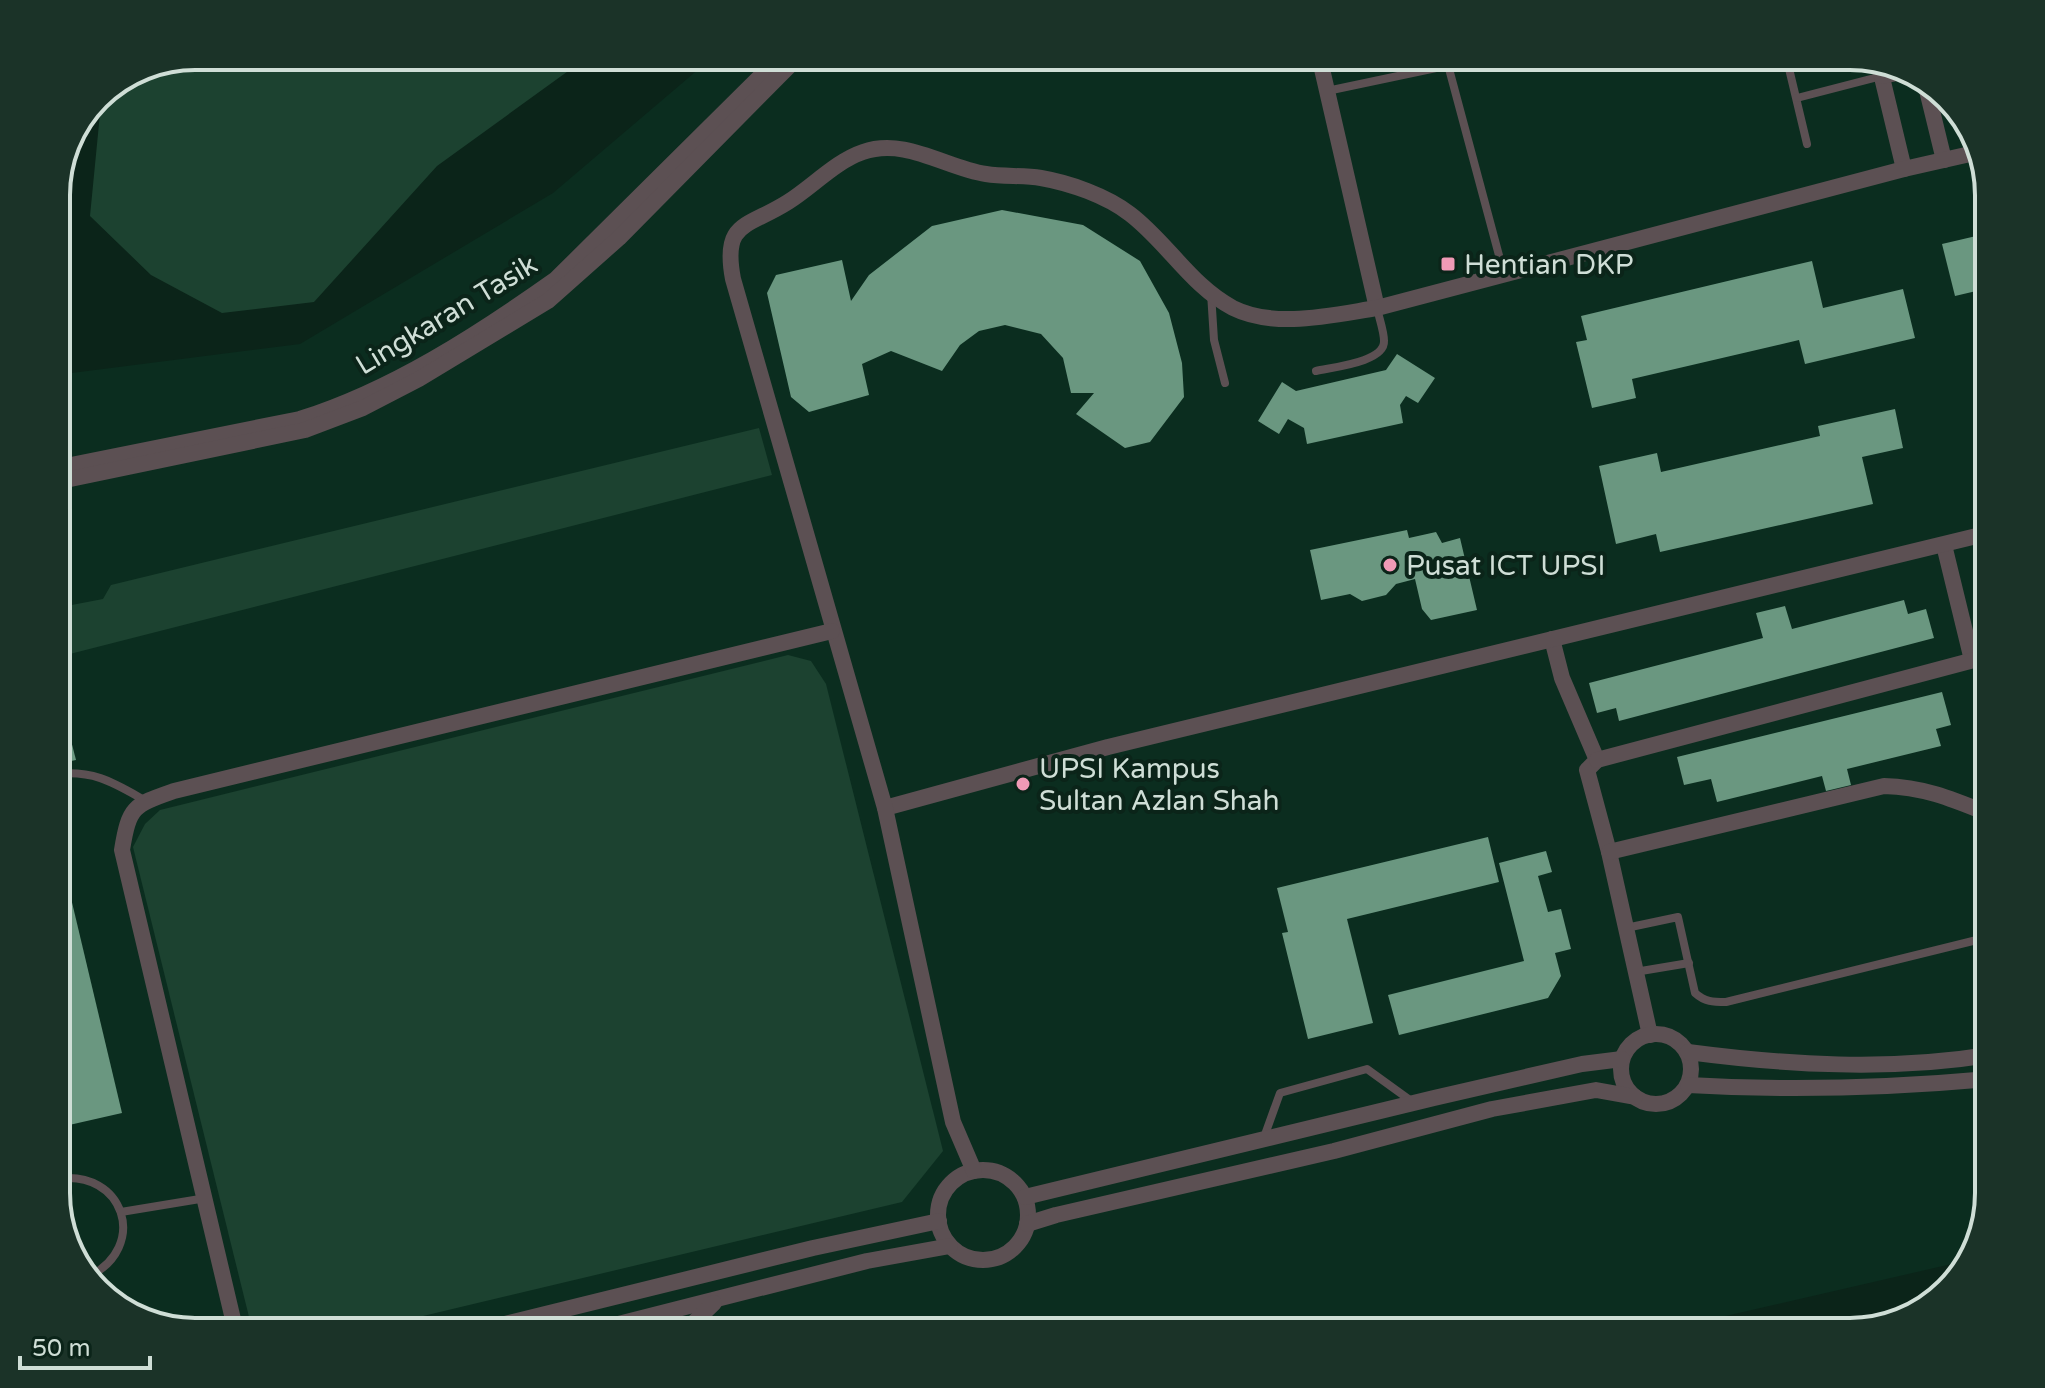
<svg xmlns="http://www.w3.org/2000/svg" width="2045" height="1388" font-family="'Varela Round',sans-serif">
	<rect width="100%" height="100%" fill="#0b2419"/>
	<polygon fill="#0b2d1f" points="714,56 1850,56 1928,80 1974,133 1989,194 1989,1194 1969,1260 1656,1332 195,1332 117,1308 74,1262 56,1202 56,375 300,344 553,193"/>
	<g fill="#1c4230">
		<polygon points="195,56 589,56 437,166 314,302 222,313 151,275 90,216 102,93 142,66"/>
		<polygon points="759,428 772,475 58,657 56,654 56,608 103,599 111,585"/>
		<polygon points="788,655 811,661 826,684 943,1151 902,1202 356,1332 274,1332 251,1325 133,847 145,824 160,810"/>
	</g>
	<g fill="#6a9780">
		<polygon points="1002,210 1083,225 1140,261 1169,313 1182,363 1184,397 1150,442 1125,448 1076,414 1094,393 1071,393 1063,358 1041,334 1005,325 979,331 960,345 942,371 891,351 862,364 869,395 809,412 791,397 767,293 776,275 842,260 851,301 869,275 932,226"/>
		<polygon points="1989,233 1989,288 1955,296 1942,244"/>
		<polygon points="1812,261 1823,308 1903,289 1915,338 1805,364 1799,340 1632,379 1636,398 1592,408 1576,342 1587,340 1581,316"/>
		<polygon points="1397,354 1435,378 1418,403 1406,396 1400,405 1403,423 1307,444 1304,428 1288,419 1279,434 1258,421 1282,382 1296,391 1386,370"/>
		<polygon points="1895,409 1903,448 1862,457 1873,504 1660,552 1656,534 1616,544 1599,466 1657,453 1661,472 1820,436 1818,426"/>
		<polygon points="1407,530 1409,538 1436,532 1442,543 1460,538 1477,610 1431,620 1422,609 1415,579 1396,584 1386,595 1362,601 1350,594 1321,600 1310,550"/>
		<polygon points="1904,600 1908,614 1926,609 1934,638 1619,721 1616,708 1597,713 1589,683 1763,638 1756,613 1785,606 1792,629"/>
		<polygon points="56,682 76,760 56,764"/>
		<polygon points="1942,692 1951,725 1936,729 1941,746 1847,769 1851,785 1826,791 1822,776 1717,802 1711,779 1684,785 1677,757"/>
		<polygon points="56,835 122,1113 56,1128"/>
		<polygon points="1488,837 1499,882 1347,919 1373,1023 1308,1039 1282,933 1288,932 1277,888"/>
		<polygon points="1546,851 1552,872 1538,876 1548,912 1561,909 1571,949 1555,953 1561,976 1548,998 1399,1035 1388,995 1524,961 1499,863"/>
	</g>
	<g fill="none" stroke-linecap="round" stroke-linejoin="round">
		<g stroke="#5c5053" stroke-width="8">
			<polyline points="1786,56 1807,144"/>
			<polyline points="1448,65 1504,274"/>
			<polyline points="1327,91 1493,56"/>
			<polyline points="1797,98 1882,76"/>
			<polyline points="1211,293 1214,340 1225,383"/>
			<path d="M1316,371C1333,367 1385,362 1384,341C1384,331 1379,318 1377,308"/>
			<path d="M56,774C95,770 114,783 146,801"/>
			<path d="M1626,928L1678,917L1695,993C1705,1002 1713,1002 1726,1002L1989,937"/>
			<polyline points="1635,972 1689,963"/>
			<polyline points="1263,1140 1280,1093 1367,1069 1414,1103"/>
			<path d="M56,1179C124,1168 150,1247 88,1277"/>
			<polyline points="121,1212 206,1198"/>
		</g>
		<g stroke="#5c5053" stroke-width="16">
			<polyline points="1319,56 1377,308"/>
			<polyline points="1879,65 1904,169"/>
			<polyline points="1882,76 1902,72"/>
			<polyline points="1924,78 1944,160"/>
			<path d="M56,468L300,419C392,390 477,335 556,279L781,56"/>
			<polyline points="56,482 305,430 363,408 419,379 548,301 619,238 799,56"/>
			<polyline points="1944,545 1972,660"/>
			<polyline points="1552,639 1562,678 1597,760 1587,770 1609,852 1650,1035"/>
			<polyline points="1597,760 1989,656"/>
			<polyline points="885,808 1108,747 1989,533"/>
			<path d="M1609,852L1884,786C1924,787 1952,799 1989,814"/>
			<circle cx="1656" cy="1069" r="35"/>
			<path d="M1688,1052C1787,1065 1890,1071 1989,1055"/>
			<path d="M1688,1085C1788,1091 1889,1088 1989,1079"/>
			<circle cx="983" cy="1215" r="45"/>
			<path d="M974,1171L953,1122L885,808L733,279C722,221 747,228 788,202C812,187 836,161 863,152C905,137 946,168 986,174C1004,177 1023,175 1041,178C1070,183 1107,196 1130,214C1167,242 1191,286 1233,308C1275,329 1332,315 1377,308L1904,169L1979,152"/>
			<polyline points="1025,1197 1434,1098 1582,1064 1622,1059"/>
			<polyline points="1027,1224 1056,1215 1334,1151 1492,1109 1596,1090 1635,1097"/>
			<path d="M236,1332L122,850C129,806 134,805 174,791L832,631"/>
			<polyline points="473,1332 813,1248 939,1221"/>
			<polyline points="587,1332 867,1261 950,1246"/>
			<polyline points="684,1332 714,1303"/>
		</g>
	</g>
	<g fill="#f09ab6" stroke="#0b2419" stroke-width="3">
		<rect x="1440" y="256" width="16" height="16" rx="4"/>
		<circle cx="1390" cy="565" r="8"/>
		<circle cx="1023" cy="784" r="8"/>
	</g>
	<g text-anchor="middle" stroke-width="8" stroke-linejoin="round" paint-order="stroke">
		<g font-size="28" fill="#cfded6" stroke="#0b2419" text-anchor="start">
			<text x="1464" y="274">Hentian DKP</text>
			<text x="1406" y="575">Pusat ICT UPSI</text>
			<text x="1039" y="778">UPSI Kampus<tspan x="1039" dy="32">Sultan Azlan Shah</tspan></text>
		</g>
		<g font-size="28" fill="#cfded6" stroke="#0b2419">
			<text transform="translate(446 314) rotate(-31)" y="10">Lingkaran Tasik</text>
		</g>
	</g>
	<path d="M0 0H2045V1388H0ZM195 70H1850A125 125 0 0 1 1975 195V1193A125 125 0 0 1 1850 1318H195A125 125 0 0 1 70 1193V195A125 125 0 0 1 195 70Z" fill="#1b3328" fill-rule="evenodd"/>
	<path fill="none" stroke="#cfded6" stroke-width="4" d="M195 70H1850A125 125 0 0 1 1975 195V1193A125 125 0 0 1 1850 1318H195A125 125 0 0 1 70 1193V195A125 125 0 0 1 195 70Z"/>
	<path d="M20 1356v12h130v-12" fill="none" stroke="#cfded6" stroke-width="4"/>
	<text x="32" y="1356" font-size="24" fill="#cfded6" stroke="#0b2419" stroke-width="6" paint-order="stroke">50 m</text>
</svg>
